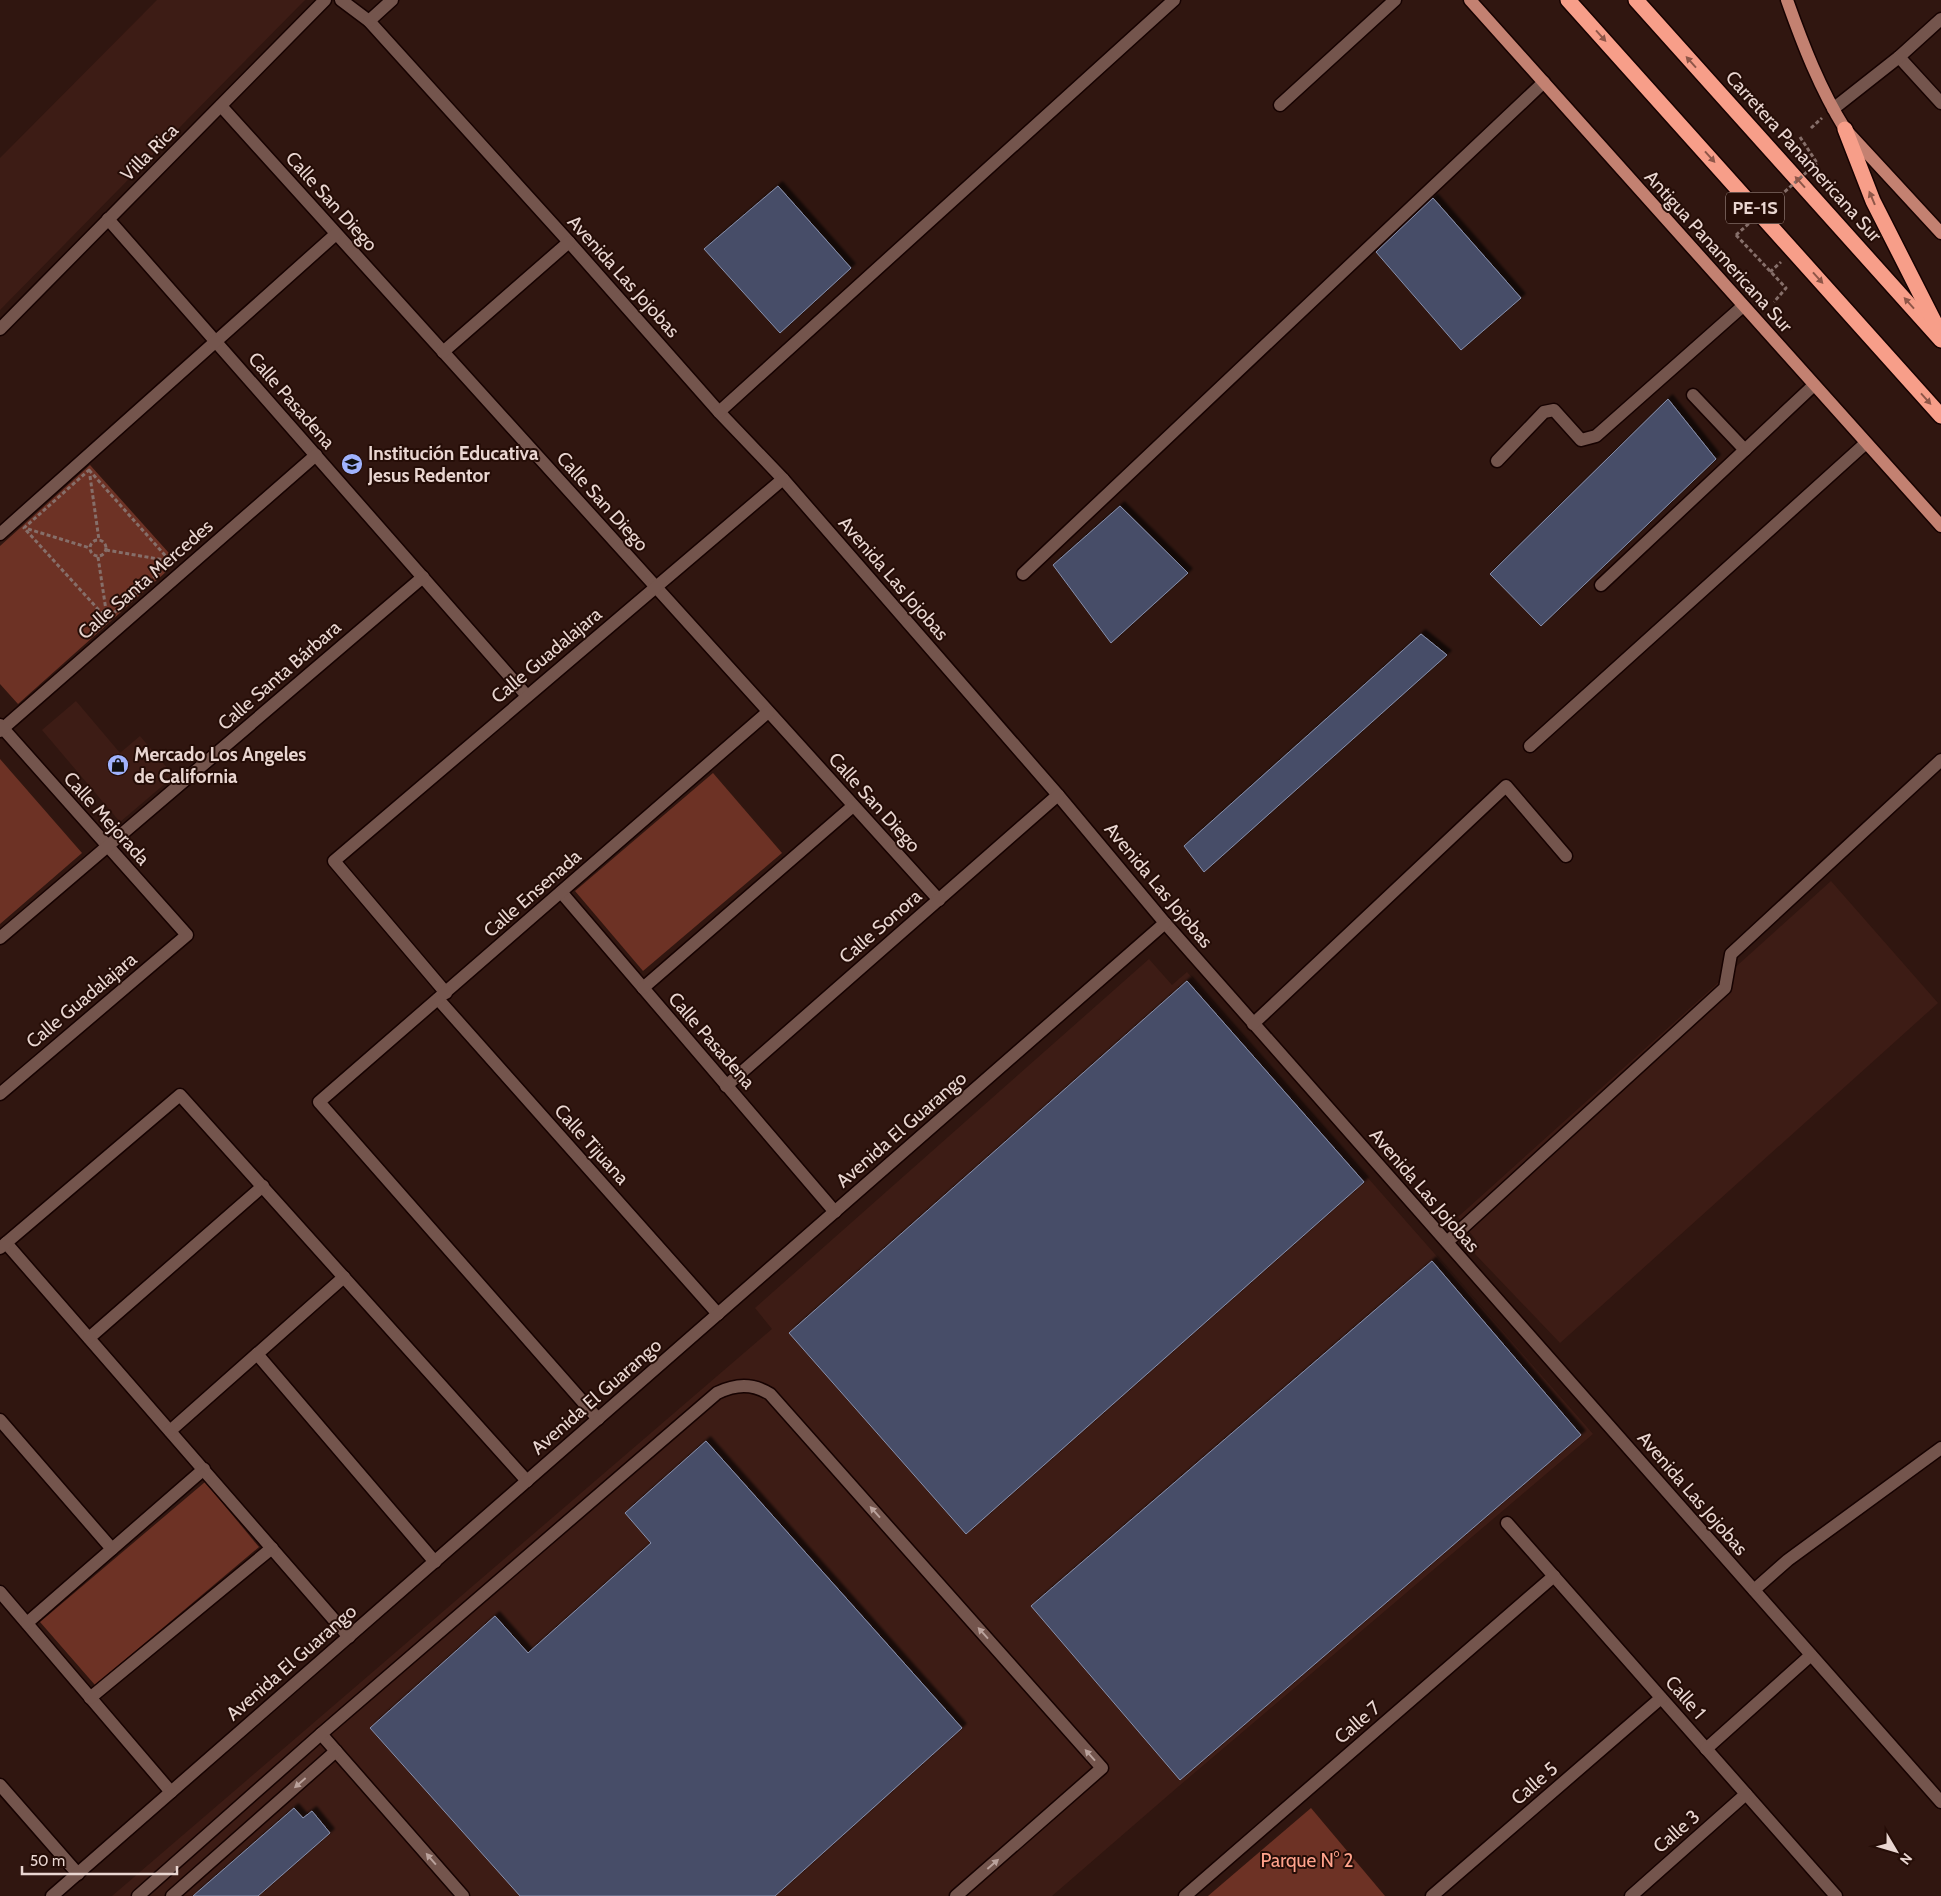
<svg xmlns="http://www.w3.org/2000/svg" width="1941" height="1896" font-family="Cabin,sans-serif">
	<defs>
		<filter id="shadow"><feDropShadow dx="4.5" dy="-4.5" stdDeviation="1" flood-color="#0009"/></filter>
	</defs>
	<rect width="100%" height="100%" fill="#301610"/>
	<g fill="#3d1c15">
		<polygon points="157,0 305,0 0,310 0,158"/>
		<polygon points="76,701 120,753 140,736 174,776 120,822 42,730"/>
		<polygon points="1831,881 1938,1003 1560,1343 1475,1254 1476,1240 1458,1217"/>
		<polygon points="1149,959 1172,985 1187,972 1593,1434 1179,1786 1052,1896 112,1896 772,1329 755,1308"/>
	</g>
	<g fill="#6d3225">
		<polygon points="90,465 177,562 18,704 0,684 0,546"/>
		<polygon points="0,759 82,853 0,924"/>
		<polygon points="713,773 782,853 643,971 575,891"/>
		<polygon points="205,1482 259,1547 95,1685 40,1622"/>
		<polygon points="1311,1808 1385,1896 1208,1896"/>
	</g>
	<g fill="#464d67" stroke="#8890ad" filter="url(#shadow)">
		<polygon points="778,186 851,268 780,333 704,249"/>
		<polygon points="1433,198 1521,298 1461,350 1376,252"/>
		<polygon points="1668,399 1716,459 1541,626 1490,574"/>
		<polygon points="1120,506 1188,573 1111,643 1053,565"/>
		<polygon points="1421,634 1447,655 1204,872 1184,846"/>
		<polygon points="1187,981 1364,1182 966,1534 789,1333"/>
		<polygon points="1432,1261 1581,1435 1180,1780 1031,1606"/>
		<polygon points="706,1441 962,1728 775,1896 520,1896 370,1728 495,1616 528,1653 651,1543 625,1513"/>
		<polygon points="294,1808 303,1818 312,1811 330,1833 258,1896 193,1896"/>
	</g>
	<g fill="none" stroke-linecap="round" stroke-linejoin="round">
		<g stroke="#160201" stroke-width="15">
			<g id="minor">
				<polyline points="341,0 369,21 569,242 719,412 783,479 1058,795 1165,923 1941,1802"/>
				<polyline points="369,21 392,0"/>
				<polyline points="1899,57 1941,103"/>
				<polyline points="1280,105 1395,0"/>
				<polyline points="221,106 939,900"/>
				<polyline points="1833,109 1899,57 1941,19"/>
				<polyline points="108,219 527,696"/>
				<polyline points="0,329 325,0"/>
				<polyline points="443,352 569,242"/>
				<polyline points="1693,395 1745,450"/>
				<polyline points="719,412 1174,0"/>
				<polyline points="1497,461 1544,412 1554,410 1581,440 1596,436 1743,306"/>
				<polyline points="0,534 336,234"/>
				<polyline points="1023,574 1544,82"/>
				<polyline points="1601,585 1814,385"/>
				<polyline points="0,725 187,935 0,1094"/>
				<polyline points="0,731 316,455"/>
				<polyline points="1530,746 1866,443"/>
				<polyline points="561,892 835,1212"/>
				<polyline points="0,938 423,577"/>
				<polyline points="643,988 853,806"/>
				<polyline points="446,993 334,861 783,479"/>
				<polyline points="438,999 718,1314"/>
				<polyline points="1253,1024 1506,786 1566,856"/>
				<polyline points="726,1086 1058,795"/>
				<polyline points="1447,1242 1725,988 1731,954 1941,760"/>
				<polyline points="6,1243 349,1637"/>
				<polyline points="0,1248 180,1095 527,1481"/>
				<polyline points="89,1338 263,1186"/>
				<polyline points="257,1354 435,1562"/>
				<polyline points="598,1419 319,1102 768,712"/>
				<polyline points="0,1420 112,1549"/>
				<polyline points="170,1431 344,1277"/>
				<polyline points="1507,1523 1836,1896"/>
				<polyline points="1754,1590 1788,1560 1941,1448"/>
				<polyline points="0,1592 171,1792"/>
				<polyline points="27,1623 204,1469"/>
				<polyline points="90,1698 272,1548"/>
				<polyline points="321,1734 463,1896"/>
				<polyline points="1706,1749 1811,1655"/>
				<polyline points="0,1785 78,1874"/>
				<polyline points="52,1896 1165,923"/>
				<path d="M138,1896L321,1734L717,1393C736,1384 752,1383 770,1394L1102,1768L956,1896"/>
				<polyline points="172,1896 336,1751"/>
				<polyline points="1185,1896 1554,1576"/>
				<polyline points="1432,1896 1661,1698"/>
				<polyline points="1631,1896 1746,1794"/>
			</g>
		</g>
		<g stroke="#160201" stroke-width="15">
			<g id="major">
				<polyline points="1470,0 1941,526"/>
				<path d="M1787,0C1803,45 1820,89 1845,129L1941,233"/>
			</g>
		</g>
		<g stroke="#160201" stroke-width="18">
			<g id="highway">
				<polyline points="1568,0 1941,416"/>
				<polyline points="1636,0 1941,340"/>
				<polyline points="1845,129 1873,201 1937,327"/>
			</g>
		</g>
		<g stroke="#866f6a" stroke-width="3" stroke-dasharray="4 2.5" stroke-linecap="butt">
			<polyline points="1811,128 1822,118"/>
			<polyline points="1800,137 1817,163"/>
			<polyline points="1736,235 1786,288 1774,302"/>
			<polyline points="1770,272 1781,262"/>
			<polygon points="89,470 171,562 107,619 24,528"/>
			<polyline points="90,476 99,540"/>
			<polyline points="28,529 90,548"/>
			<circle cx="98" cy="548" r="8"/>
			<polyline points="106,550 170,561"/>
			<polyline points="98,557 107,617"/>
		</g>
		<use href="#minor" stroke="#74554d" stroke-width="12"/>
		<use href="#major" stroke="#c38171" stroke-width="12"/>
		<use href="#highway" stroke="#f79e89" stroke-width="15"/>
		<polyline stroke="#866f6a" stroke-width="3" stroke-dasharray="4 2.5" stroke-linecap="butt" points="1736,235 1817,163"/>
	</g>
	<defs><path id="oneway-solid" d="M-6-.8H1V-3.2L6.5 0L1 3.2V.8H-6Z" transform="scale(1.25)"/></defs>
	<g fill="#8e5648">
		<use href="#oneway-solid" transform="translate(1601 36) rotate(48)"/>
		<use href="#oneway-solid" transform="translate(1691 62) rotate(-132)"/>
		<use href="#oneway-solid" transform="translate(1710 157) rotate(48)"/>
		<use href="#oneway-solid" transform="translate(1800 182) rotate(-132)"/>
		<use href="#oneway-solid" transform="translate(1872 198) rotate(-113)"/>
		<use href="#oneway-solid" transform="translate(1818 278) rotate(48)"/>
		<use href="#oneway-solid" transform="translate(1909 303) rotate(-132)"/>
		<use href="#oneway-solid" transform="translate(1926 399) rotate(48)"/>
	</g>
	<g fill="#baa29c">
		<use href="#oneway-solid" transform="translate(875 1512) rotate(-132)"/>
		<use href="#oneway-solid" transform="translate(983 1633) rotate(-132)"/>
		<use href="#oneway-solid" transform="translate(1090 1755) rotate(-132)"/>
		<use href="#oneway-solid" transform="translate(300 1783) rotate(139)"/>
		<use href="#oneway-solid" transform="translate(431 1859) rotate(-131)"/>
		<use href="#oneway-solid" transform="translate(993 1864) rotate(-41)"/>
	</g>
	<defs>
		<g id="school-disc" transform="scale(1.125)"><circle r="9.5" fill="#a0b3fd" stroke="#250d07"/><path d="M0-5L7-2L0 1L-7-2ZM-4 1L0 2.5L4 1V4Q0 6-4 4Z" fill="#111"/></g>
		<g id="shop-disc" transform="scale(1.125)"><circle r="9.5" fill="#a0b3fd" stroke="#250d07"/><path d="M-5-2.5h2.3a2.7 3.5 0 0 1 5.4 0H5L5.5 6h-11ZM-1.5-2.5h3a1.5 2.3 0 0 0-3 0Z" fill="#111"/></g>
	</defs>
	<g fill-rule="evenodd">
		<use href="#school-disc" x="352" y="464"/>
		<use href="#shop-disc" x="118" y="765"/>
	</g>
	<g text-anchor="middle" stroke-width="4" stroke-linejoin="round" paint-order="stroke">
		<rect fill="#250d07" stroke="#ae9a94" stroke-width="1" x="1726" y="192.5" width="58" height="31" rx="4"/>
		<g font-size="18" font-weight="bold" fill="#e9d6d1">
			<text x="1755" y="214">PE-1S</text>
		</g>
		<g font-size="19" fill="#e9d6d1" stroke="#250d07">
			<text transform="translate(149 152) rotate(-45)" y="7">Villa Rica</text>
			<text transform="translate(1804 156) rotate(48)" y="7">Carretera Panamericana Sur</text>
			<text transform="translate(332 201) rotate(48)" y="7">Calle San Diego</text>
			<text transform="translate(1719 251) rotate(48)" y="7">Antigua Panamericana Sur</text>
			<text transform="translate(624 276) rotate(48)" y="7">Avenida Las Jojobas</text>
			<text transform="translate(292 400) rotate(49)" y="7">Calle Pasadena</text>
			<text transform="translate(603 501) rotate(48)" y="7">Calle San Diego</text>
			<text transform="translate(894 578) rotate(49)" y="7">Avenida Las Jojobas</text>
			<text transform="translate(145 579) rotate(-41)" y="7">Calle Santa Mercedes</text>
			<text transform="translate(546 655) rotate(-40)" y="7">Calle Guadalajara</text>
			<text transform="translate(279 675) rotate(-41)" y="7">Calle Santa Bárbara</text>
			<text transform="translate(875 802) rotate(48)" y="7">Calle San Diego</text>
			<text transform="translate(107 818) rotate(48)" y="7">Calle Mejorada</text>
			<text transform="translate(1159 885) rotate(50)" y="7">Avenida Las Jojobas</text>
			<text transform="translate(532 893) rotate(-41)" y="7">Calle Ensenada</text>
			<text transform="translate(880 926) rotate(-41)" y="7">Calle Sonora</text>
			<text transform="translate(81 1000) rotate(-40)" y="7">Calle Guadalajara</text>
			<text transform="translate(712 1040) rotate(49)" y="7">Calle Pasadena</text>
			<text transform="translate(901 1129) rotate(-41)" y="7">Avenida El Guarango</text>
			<text transform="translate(592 1144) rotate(48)" y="7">Calle Tijuana</text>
			<text transform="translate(1425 1190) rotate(49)" y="7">Avenida Las Jojobas</text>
			<text transform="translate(596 1396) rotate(-41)" y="7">Avenida El Guarango</text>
			<text transform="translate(1693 1493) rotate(49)" y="7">Avenida Las Jojobas</text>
			<text transform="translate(291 1662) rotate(-41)" y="7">Avenida El Guarango</text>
			<text transform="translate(1686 1697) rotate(49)" y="7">Calle 1</text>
			<text transform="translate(1357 1722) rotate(-41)" y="7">Calle 7</text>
			<text transform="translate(1534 1783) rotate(-41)" y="7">Calle 5</text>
			<text transform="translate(1676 1831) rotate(-41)" y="7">Calle 3</text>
		</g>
		<g font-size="19" font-weight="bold" fill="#e9d6d1" stroke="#250d07" text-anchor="start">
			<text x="368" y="460">Institución Educativa<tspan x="368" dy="22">Jesus Redentor</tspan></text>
			<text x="134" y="761">Mercado Los Angeles<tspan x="134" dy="22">de California</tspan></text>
		</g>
		<g font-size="19" fill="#ffa38c" stroke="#250d07">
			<text x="1307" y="1867">Parque N° 2</text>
		</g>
	</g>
	<g transform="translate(1896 1851) rotate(128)" stroke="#250d07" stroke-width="4" paint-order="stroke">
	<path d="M0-4L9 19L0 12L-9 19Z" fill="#e9d6d1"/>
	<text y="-8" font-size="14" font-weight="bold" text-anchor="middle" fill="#e9d6d1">N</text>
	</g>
	<path d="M22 1866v8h155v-8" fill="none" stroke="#e9d6d1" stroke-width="2.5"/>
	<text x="30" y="1866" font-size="15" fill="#e9d6d1" stroke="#250d07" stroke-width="4" paint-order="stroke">50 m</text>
</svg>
